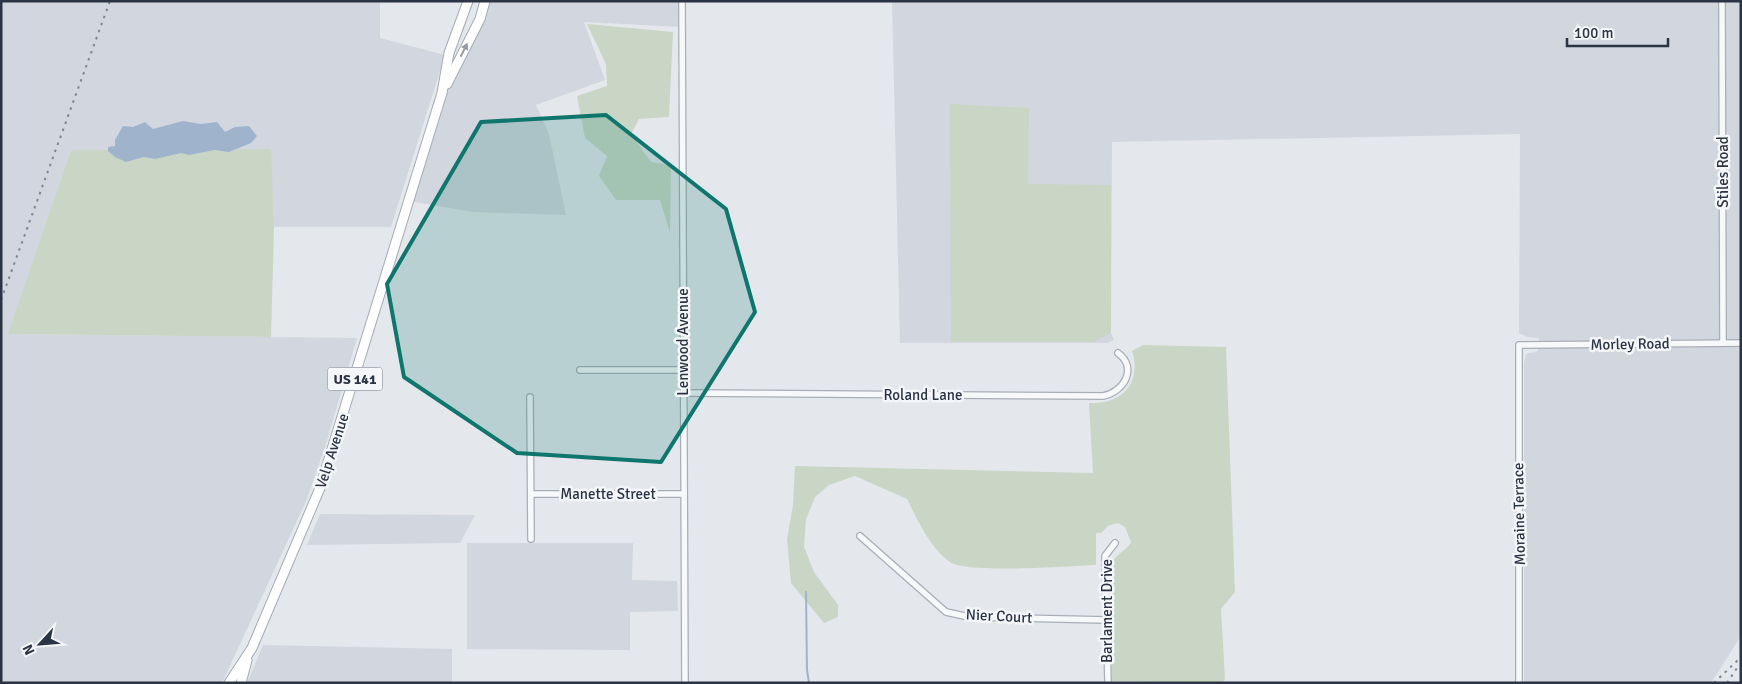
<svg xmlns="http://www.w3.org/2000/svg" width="1742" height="684" font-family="Signika,sans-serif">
	<rect width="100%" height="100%" fill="#e4e7ec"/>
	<g fill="#d2d6de">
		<polygon points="1,1 380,1 380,38 445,55 391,227 274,227 270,149 71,150 9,334 357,338 326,444 307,499 222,683 1,683"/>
		<polygon points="485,1 682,1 682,27 584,22 605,80 536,105 549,134 566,215 472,212 409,201 442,93"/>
		<polygon points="892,1 1741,1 1741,636 1711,683 1524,683 1524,364 1526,354 1538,351 1539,338 1528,337 1519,333 1520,134 1112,142 1111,333 1114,340 1107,343 900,343"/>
		<polygon points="320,514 475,515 460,543 307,545"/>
		<polygon points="467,543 633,543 632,580 677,581 678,611 630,612 630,650 467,649"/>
		<polygon points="263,645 452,649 452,683 247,683"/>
	</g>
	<g fill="#c9d6c5">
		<polygon points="587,24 673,32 669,117 639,119 631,134 651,162 671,165 670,233 660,200 616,200 599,176 607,156 585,138 577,96 607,86 606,64"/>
		<polygon points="950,104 1029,108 1028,184 1111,185 1111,333 1093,342 951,342"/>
		<polygon points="271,149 274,227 271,337 8,334 71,150"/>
		<path d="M1143,345L1226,347L1235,592L1221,609L1225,679L1222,683L1112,681L1111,566C1114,554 1126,552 1131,542L1125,527L1118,523L1108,526L1101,533H1096V565C1068,566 969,574 950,562C930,548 917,519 907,499L855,476L829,485L815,497L806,519L804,547L814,572L838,605V617L824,623L791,583L787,539L793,505L795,466L1093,473L1089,403C1122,405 1142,383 1132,351Z"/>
	</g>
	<polygon fill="#9fb4cc" points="183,121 201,124 217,122 225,132 235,127 249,126 257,136 251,143 229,152 215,150 189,155 181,153 155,159 144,157 126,162 115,157 108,151 108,147 115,146 115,140 123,126 133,127 145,122 153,129"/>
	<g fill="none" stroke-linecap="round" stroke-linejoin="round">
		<polyline stroke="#9fb4cc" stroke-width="2" points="806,592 807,670 809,683"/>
		<g stroke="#a9aeb7" stroke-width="8">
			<g id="minor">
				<polyline points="682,1 685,683"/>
				<polyline points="1722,1 1723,343"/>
				<polyline points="580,370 684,370"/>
				<path d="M684,393L1103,396C1124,392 1138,368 1118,353"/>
				<polyline points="530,397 531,539"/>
				<polyline points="532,494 684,494"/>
				<polyline points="860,536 946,612 969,617 1107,620"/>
				<polyline points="1108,683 1105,556 1115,543"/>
				<polyline points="1519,683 1519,345 1741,343"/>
			</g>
		</g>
		<g stroke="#a3abb8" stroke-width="11">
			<g id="primary">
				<polyline points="447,84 480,19 485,1"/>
				<polyline points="229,683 252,648 320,488 442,93 449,53 468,1"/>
				<polyline points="241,683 247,660"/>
			</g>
		</g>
		<use href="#minor" stroke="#f7f8fa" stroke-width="5.5"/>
		<use href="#primary" stroke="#fff" stroke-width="9"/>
		<g stroke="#7d8696" stroke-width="2" stroke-dasharray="2.5 5" stroke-linecap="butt">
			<polyline points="1,300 110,1"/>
			<polyline points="1714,683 1741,657"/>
			<polyline points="1727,683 1737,668"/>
		</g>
	</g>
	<defs><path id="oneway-solid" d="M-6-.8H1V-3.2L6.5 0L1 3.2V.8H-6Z" transform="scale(1.25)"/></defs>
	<use fill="#959aa2" href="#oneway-solid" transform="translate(464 50) rotate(-63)"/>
	<path fill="#0f766e" fill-opacity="0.2" stroke="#0f766e" stroke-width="4" stroke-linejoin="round" d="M606,115L726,209L755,312L661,462L517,453L404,377L387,284L481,122Z"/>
	<g text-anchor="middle" stroke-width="5" stroke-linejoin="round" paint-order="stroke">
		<rect fill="#f4f6f9" stroke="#676e7b" stroke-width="1" x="327.5" y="367.5" width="55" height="23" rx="4"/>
		<g font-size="14" font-weight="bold" fill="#2b3445">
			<text x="355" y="384">US 141</text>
		</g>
		<g font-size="15" fill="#2b3445" stroke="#f4f6f9">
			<text transform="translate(1723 172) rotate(-90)" y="5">Stiles Road</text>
			<text transform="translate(683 342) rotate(-90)" y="5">Lenwood Avenue</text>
			<text transform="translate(1630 344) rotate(-1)" y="5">Morley Road</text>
			<text x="923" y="400">Roland Lane</text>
			<text transform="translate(332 451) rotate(-72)" y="5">Velp Avenue</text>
			<text x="608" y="499">Manette Street</text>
			<text transform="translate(1519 514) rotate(-91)" y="5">Moraine Terrace</text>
			<text transform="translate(1107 611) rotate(-90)" y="5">Barlament Drive</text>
			<text transform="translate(999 616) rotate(3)" y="5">Nier Court</text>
		</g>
	</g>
	<rect width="1742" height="684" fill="none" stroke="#2b3445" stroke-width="5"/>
	<g transform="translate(40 644) rotate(244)" stroke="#f4f6f9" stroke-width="4" paint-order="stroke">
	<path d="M0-4L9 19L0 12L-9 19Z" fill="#2b3445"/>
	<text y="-8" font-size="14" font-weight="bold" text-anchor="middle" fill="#2b3445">N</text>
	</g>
	<path d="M1567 38v8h101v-8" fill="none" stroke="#2b3445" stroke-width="2.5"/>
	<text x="1574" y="38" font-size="15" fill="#2b3445" stroke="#f4f6f9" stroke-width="4" paint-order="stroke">100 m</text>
</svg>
